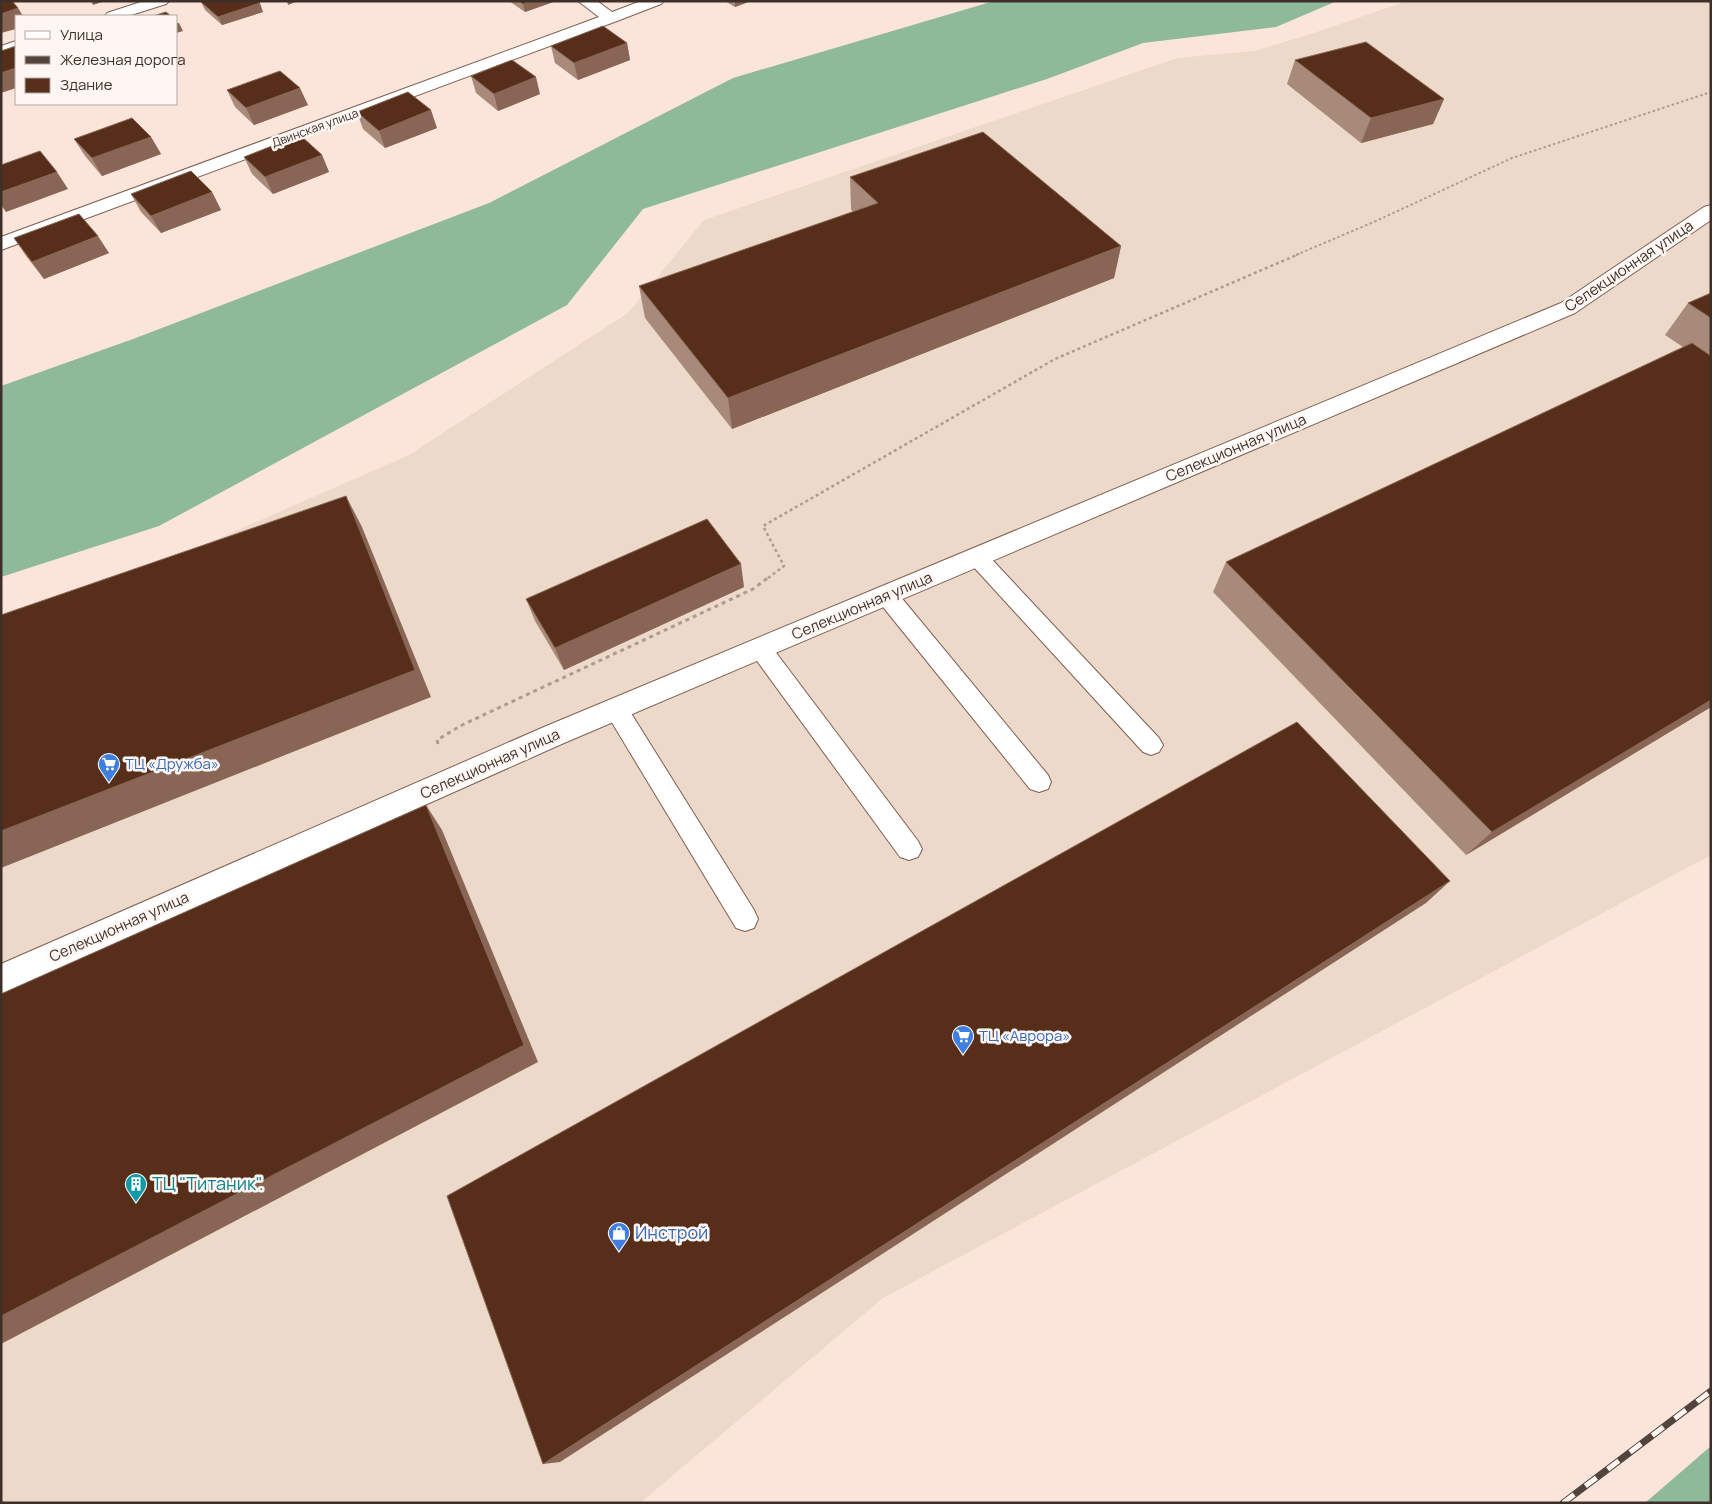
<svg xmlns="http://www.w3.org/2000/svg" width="1712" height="1504" font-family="Manrope,sans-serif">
	<rect width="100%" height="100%" fill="#fbe5db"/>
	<polygon fill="#ecd9ca" points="1407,1 1711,1 1711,855 883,1298 640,1503 1,1503 1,624 83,598 409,455 628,313 704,220 1177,58 1254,51 1311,34"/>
	<g fill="#8eba9a">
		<polygon points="994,1 1337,1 1276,27 1143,43 1047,79 643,209 567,305 159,526 1,577 1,386 133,339 489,203 733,78"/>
		<polygon points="1711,1446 1711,1503 1645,1503"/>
	</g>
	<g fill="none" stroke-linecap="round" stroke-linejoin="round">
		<g stroke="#7e5f50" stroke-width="2">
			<g id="lane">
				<polygon points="977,549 984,551 1159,738 1163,745 1159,752 1151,755 1143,752 970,563 966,557 970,551"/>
				<polygon points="887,588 895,590 1048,775 1051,782 1048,789 1039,792 1030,789 879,602 876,596 879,590"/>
				<polygon points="760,639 768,642 918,841 922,849 918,857 909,860 900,857 752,654 749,648 752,642"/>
				<polygon points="616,699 624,702 754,910 758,919 754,928 745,931 736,928 608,716 604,709 608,702"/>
			</g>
		</g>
		<g stroke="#7e5f50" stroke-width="2">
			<g id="street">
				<polygon points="144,1 169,1 166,4 128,16 105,16 107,13"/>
				<polygon points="578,1 597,1 612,12 641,1 664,1 661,4 617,21 1,250 1,237 599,17"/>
				<polygon points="16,41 16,51 1,56 1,46"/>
				<polygon points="1711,205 1711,220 1575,313 564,743 1,994 1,964 544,727 1561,303 1704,207"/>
			</g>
		</g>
		<polyline stroke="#ad9b92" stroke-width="2" stroke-dasharray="2.5 2.5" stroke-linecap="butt" points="1296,255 1376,221 1512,158 1711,92"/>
		<polyline stroke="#ad9b92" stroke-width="2.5" stroke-dasharray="3 3" stroke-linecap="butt" points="768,578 784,566 763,526 1055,359 1299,254"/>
		<polyline stroke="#ad9b92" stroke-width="3" stroke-dasharray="4 4" stroke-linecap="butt" points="438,744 437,740 462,725 753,589 769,577"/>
		<use href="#lane" fill="#fff" fill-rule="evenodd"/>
		<use href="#street" fill="#fff" fill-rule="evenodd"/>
		<g stroke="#52433c" stroke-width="7">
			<polyline id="rail" points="1563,1503 1711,1391"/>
		</g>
		<use href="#rail" stroke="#fdf6f2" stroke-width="5" stroke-dasharray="14" stroke-linecap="butt"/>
	</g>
	<g fill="#a88a7a">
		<polygon points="509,1 556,1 525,12"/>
		<polygon points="725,1 751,1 735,7"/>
		<polygon points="201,2 263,12 222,25 205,10"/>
		<polygon points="627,43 630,60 578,80 555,63 551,46"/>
		<polygon points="1295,60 1444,99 1433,124 1361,143 1287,84"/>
		<polygon points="471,76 540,94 498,111 476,93"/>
		<polygon points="227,90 308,105 254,125 235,107"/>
		<polygon points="357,112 437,128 385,148 363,129"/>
		<polygon points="151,137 161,154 102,176 85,156 74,139"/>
		<polygon points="322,155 329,172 273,194 252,174 244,157"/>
		<polygon points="850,177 1121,246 1114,278 732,429 645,318 639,286 853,212 851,209"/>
		<polygon points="212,192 221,210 161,233 141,212 131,194"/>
		<polygon points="14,238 109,253 44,279 26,256"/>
		<polygon points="1711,293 1711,707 1466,855 1213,592 1226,562 1683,347 1665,335 1688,303"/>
		<polygon points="744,587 564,670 535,621 526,599"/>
	</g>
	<g fill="#886554">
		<polygon points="91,1 105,1 93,5"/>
		<polygon points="287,1 298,1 288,5"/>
		<polygon points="530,1 556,1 525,12 523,4"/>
		<polygon points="735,1 751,1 735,7"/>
		<polygon points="260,3 263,12 222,25 218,17"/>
		<polygon points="18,8 23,16 16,16 16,29 1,33 1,14"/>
		<polygon points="176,23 179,23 183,31 176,33"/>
		<polygon points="627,43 630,60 578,80 574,63"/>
		<polygon points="16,68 16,88 1,93 1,73"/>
		<polygon points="536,77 540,94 498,111 494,94"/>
		<polygon points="300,88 308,105 254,125 246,108"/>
		<polygon points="1444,99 1433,124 1361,143 1371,118"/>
		<polygon points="431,110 437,128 385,148 379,131"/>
		<polygon points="151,137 161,154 102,176 92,158"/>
		<polygon points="322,155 329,172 273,194 265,177"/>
		<polygon points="57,172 68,189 6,212 1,205 1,192"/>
		<polygon points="212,192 221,210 161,233 151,216"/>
		<polygon points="98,236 109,253 44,279 32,262"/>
		<polygon points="1121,246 1114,278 732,429 728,398"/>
		<polygon points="346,496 362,527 431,697 1,868 1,831"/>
		<polygon points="741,564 744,587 564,670 555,648"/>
		<polygon points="1711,700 1711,707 1466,855 1492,832"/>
		<polygon points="426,805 442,830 538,1062 1,1344 1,1316"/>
		<polygon points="1450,881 1426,903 560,1462 543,1464"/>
	</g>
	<g fill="#562e1a" stroke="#886554">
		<polygon points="1,1 12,1 18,8 1,14"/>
		<polygon points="203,1 257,1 260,3 218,17 201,2"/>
		<polygon points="519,1 530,1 523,4"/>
		<polygon points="166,12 171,16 153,16"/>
		<polygon points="603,26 627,43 574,63 551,46"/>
		<polygon points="1366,42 1444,99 1371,118 1295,60"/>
		<polygon points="16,46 16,68 1,73 1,51"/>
		<polygon points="512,60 536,77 494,94 471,76"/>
		<polygon points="280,71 300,88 246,108 227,90"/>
		<polygon points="408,92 431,110 379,131 357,112"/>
		<polygon points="132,118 151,137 92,158 74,139"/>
		<polygon points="983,132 1121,246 728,398 639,286 878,203 850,177"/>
		<polygon points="300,135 322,155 265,177 244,157"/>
		<polygon points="40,151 57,172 1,192 1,165"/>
		<polygon points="191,171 212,192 151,216 131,194"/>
		<polygon points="79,214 98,236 32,262 14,238"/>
		<polygon points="1711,293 1711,318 1688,303"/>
		<polygon points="1692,343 1711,356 1711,700 1492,832 1226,562"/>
		<polygon points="346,496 415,670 1,831 1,615"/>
		<polygon points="707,519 741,564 555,648 526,599"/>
		<polygon points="1297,722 1450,881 543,1464 447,1196"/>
		<polygon points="426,805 524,1045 1,1316 1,994"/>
	</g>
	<defs>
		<g id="supermarket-pin" transform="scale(1.125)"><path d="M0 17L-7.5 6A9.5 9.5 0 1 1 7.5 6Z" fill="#3f7fe0" stroke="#fdf6f2"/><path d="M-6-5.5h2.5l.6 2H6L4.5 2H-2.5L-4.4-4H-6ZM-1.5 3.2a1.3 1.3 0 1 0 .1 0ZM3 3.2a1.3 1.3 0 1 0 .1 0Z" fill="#fff"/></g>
		<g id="building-pin" transform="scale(1.125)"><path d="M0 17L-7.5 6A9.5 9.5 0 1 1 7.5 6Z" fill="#0f9aa8" stroke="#fdf6f2"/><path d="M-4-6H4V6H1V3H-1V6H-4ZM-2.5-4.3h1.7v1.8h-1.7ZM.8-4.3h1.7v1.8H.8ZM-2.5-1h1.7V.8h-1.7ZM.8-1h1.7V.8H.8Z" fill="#fff"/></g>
		<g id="shop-pin" transform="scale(1.125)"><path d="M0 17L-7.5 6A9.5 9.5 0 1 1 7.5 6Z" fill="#3f7fe0" stroke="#fdf6f2"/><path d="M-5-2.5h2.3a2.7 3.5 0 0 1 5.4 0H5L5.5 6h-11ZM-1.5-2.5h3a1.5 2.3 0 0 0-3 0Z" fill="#fff"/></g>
	</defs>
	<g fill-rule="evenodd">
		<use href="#supermarket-pin" x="109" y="764"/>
		<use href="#supermarket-pin" x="963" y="1036"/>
		<use href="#building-pin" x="136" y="1184"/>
		<use href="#shop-pin" x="619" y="1233"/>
	</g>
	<g text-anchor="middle" stroke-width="5" stroke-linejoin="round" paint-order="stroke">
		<g font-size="12" fill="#3e3029" stroke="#fdf6f2">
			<text transform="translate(315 128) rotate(-20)" y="4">Двинская улица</text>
		</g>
		<g font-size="15" fill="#3e3029" stroke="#fdf6f2">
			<text transform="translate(1629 266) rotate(-34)" y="5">Селекционная улица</text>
			<text transform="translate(1236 448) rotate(-23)" y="5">Селекционная улица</text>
			<text transform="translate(862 606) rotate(-23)" y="5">Селекционная улица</text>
			<text transform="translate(490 764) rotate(-24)" y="5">Селекционная улица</text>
			<text transform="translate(119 927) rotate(-24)" y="5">Селекционная улица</text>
		</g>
		<g font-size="15" fill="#366cbe" stroke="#fdf6f2" text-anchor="start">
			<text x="125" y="769">ТЦ «Дружба»</text>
			<text x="979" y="1041">ТЦ «Аврора»</text>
		</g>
		<g font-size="18" fill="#0d838f" stroke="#fdf6f2" text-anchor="start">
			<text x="152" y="1190">ТЦ "Титаник".</text>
		</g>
		<g font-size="18" fill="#366cbe" stroke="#fdf6f2" text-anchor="start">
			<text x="635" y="1239">Инстрой</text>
		</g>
	</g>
	<rect width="1712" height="1504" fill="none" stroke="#3e3029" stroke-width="5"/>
	<rect x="15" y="15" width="162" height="90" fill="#fdf6f2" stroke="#b1a7a2"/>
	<rect x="25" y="31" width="25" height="8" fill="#ffffff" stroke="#b1a7a2"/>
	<text x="60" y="40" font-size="15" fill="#3e3029">Улица</text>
	<rect x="25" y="56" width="25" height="8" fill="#52433c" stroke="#b1a7a2"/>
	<text x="60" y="65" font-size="15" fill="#3e3029">Железная дорога</text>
	<rect x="25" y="78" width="25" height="15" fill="#562e1a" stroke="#b1a7a2"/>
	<text x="60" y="90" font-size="15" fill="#3e3029">Здание</text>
</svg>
